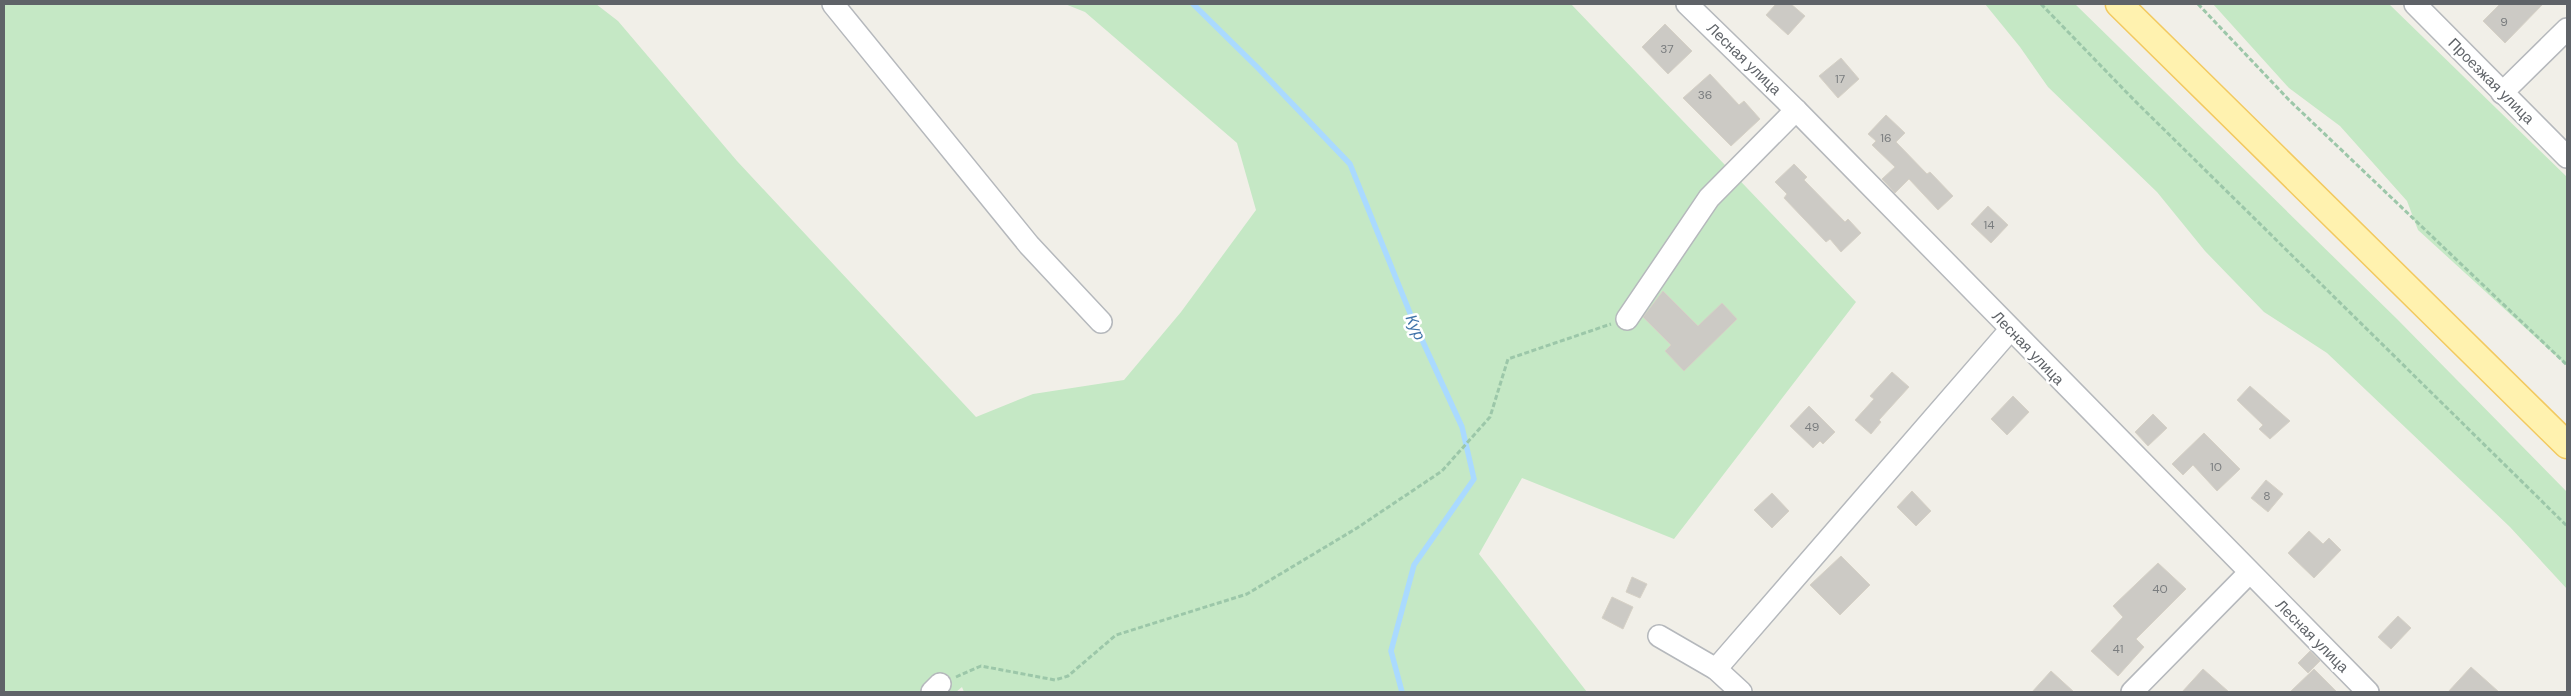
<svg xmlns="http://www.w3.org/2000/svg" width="2571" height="696" font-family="'DM Sans',sans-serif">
	<rect width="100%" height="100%" fill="#f1efe8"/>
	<g fill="#c5e8c5">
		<polygon points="4,4 596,4 618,21 737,161 976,417 1033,394 1124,380 1181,312 1256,210 1237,143 1085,12 1065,4 1571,4 1856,302 1674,539 1522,478 1479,554 1587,692 964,692 962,687 956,692 4,692"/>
		<polygon points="1985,4 2075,4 2397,319 2567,492 2567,589 2510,527 2327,353 2264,312 2205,251 2157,192 2048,87 2020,47"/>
		<polygon points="2213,4 2389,4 2567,177 2567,366 2418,230 2407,201 2340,126 2289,88"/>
	</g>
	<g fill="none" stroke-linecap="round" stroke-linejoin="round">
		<polyline stroke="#aadaff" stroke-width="5.5" points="1193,4 1258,68 1350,164 1412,318 1462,427 1474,479 1414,565 1391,651 1402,692"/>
	</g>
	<g fill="#cccac5" stroke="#d6d1c6">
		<polygon points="1776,4 1791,4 1805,16 1788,35 1766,15"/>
		<polygon points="2500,4 2543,4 2505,43 2483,21"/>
		<polygon points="1665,24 1692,51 1668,74 1642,47"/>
		<polygon points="1841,58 1859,79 1838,98 1819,76"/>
		<polygon points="1710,74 1739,105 1744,101 1760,119 1731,146 1683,98"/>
		<polygon points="1886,115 1905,133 1896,142 1927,174 1930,172 1953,196 1938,210 1909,179 1895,193 1882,179 1895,167 1872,145 1876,141 1868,134"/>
		<polygon points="1794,164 1807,177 1804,180 1845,222 1848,219 1861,233 1841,252 1830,239 1826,242 1784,198 1787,194 1775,182"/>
		<polygon points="1988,206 2008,225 1991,243 1971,224"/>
		<polygon points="1663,291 1698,326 1722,303 1737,319 1684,371 1665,351 1671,345 1643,317"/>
		<polygon points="1892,372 1909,387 1879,420 1881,422 1871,434 1855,420 1874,399 1870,396"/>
		<polygon points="2250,386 2290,421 2270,439 2259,429 2263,425 2237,400"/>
		<polygon points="2013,396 2029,412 2007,435 1991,419"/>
		<polygon points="1809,406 1835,432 1823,444 1820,441 1813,448 1790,426"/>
		<polygon points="2153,414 2167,428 2148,446 2135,432"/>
		<polygon points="2204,433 2240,469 2217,491 2193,465 2183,475 2172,464"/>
		<polygon points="2266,480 2283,494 2268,512 2251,498"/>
		<polygon points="1912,491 1931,511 1916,526 1897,507"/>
		<polygon points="1772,493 1789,511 1772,528 1754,510"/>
		<polygon points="2309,531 2323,544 2329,538 2341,550 2314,578 2288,553"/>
		<polygon points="1841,556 1870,585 1840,615 1810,585"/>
		<polygon points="2158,563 2186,589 2136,639 2144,647 2118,676 2091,651 2123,617 2113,606"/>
		<polygon points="1632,577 1647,584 1640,598 1626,592"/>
		<polygon points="1612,597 1633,607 1623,629 1602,618"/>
		<polygon points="2398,616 2411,628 2391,649 2378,637"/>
		<polygon points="2310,651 2320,661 2308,673 2298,663"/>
		<polygon points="2471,667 2499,692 2448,692"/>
		<polygon points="2203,669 2229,692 2182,692"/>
		<polygon points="2314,669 2337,692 2290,692"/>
		<polygon points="2051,671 2074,692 2032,692"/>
	</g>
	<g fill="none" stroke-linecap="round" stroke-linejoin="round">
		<g stroke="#b5b8bc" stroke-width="24">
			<g id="minor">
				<polyline points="833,4 1029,245 1101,322"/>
				<polyline points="1687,4 1796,110 2368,692"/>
				<polyline points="2415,4 2567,157"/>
				<polyline points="2502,93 2567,29"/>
				<polyline points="1627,319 1709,198 1796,110"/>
				<polyline points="1659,636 1716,669 1741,692"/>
				<polyline points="1716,669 2010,330"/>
				<polyline points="932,692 940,684"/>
				<polyline points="2132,692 2249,573"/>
			</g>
		</g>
		<g stroke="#f2c960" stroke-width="29">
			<polyline id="major" points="2119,4 2567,445"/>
		</g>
		<g stroke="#9cc7a9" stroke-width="3" stroke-dasharray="5 2.5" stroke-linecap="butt">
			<polyline points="2041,4 2134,100 2567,526"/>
			<polyline points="2198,4 2289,100 2567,365"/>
			<polyline points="956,677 981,666 1055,680 1068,676 1116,635 1247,594 1357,528 1442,471 1490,417 1508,359 1611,324"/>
		</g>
		<use href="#minor" stroke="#fff" stroke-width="21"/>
		<use href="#major" stroke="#fff2af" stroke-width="26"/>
	</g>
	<g text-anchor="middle" stroke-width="5" stroke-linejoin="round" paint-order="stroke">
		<g font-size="12" fill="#7a7d7f">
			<text x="2504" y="26">9</text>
			<text x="1667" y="53">37</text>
			<text x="1840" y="83">17</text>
			<text x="1705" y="99">36</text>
			<text x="1886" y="142">16</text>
			<text x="1989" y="229">14</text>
			<text x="1812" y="431">49</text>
			<text x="2216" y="471">10</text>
			<text x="2267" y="500">8</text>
			<text x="2160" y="593">40</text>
			<text x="2118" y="653">41</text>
		</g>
		<g font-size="15" fill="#5f6368" stroke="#fff">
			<text transform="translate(1744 59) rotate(44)" y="5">Лесная улица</text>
			<text transform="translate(2491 81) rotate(45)" y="5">Проезжая улица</text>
			<text transform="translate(2028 348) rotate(46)" y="5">Лесная улица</text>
			<text transform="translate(2312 636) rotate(45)" y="5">Лесная улица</text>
		</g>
		<g font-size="16" font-style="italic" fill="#4174aa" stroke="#fff">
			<text transform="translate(1416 327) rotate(66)" y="6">Кур</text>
		</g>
	</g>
	<rect width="2571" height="696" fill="none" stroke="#5f6368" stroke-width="10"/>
</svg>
